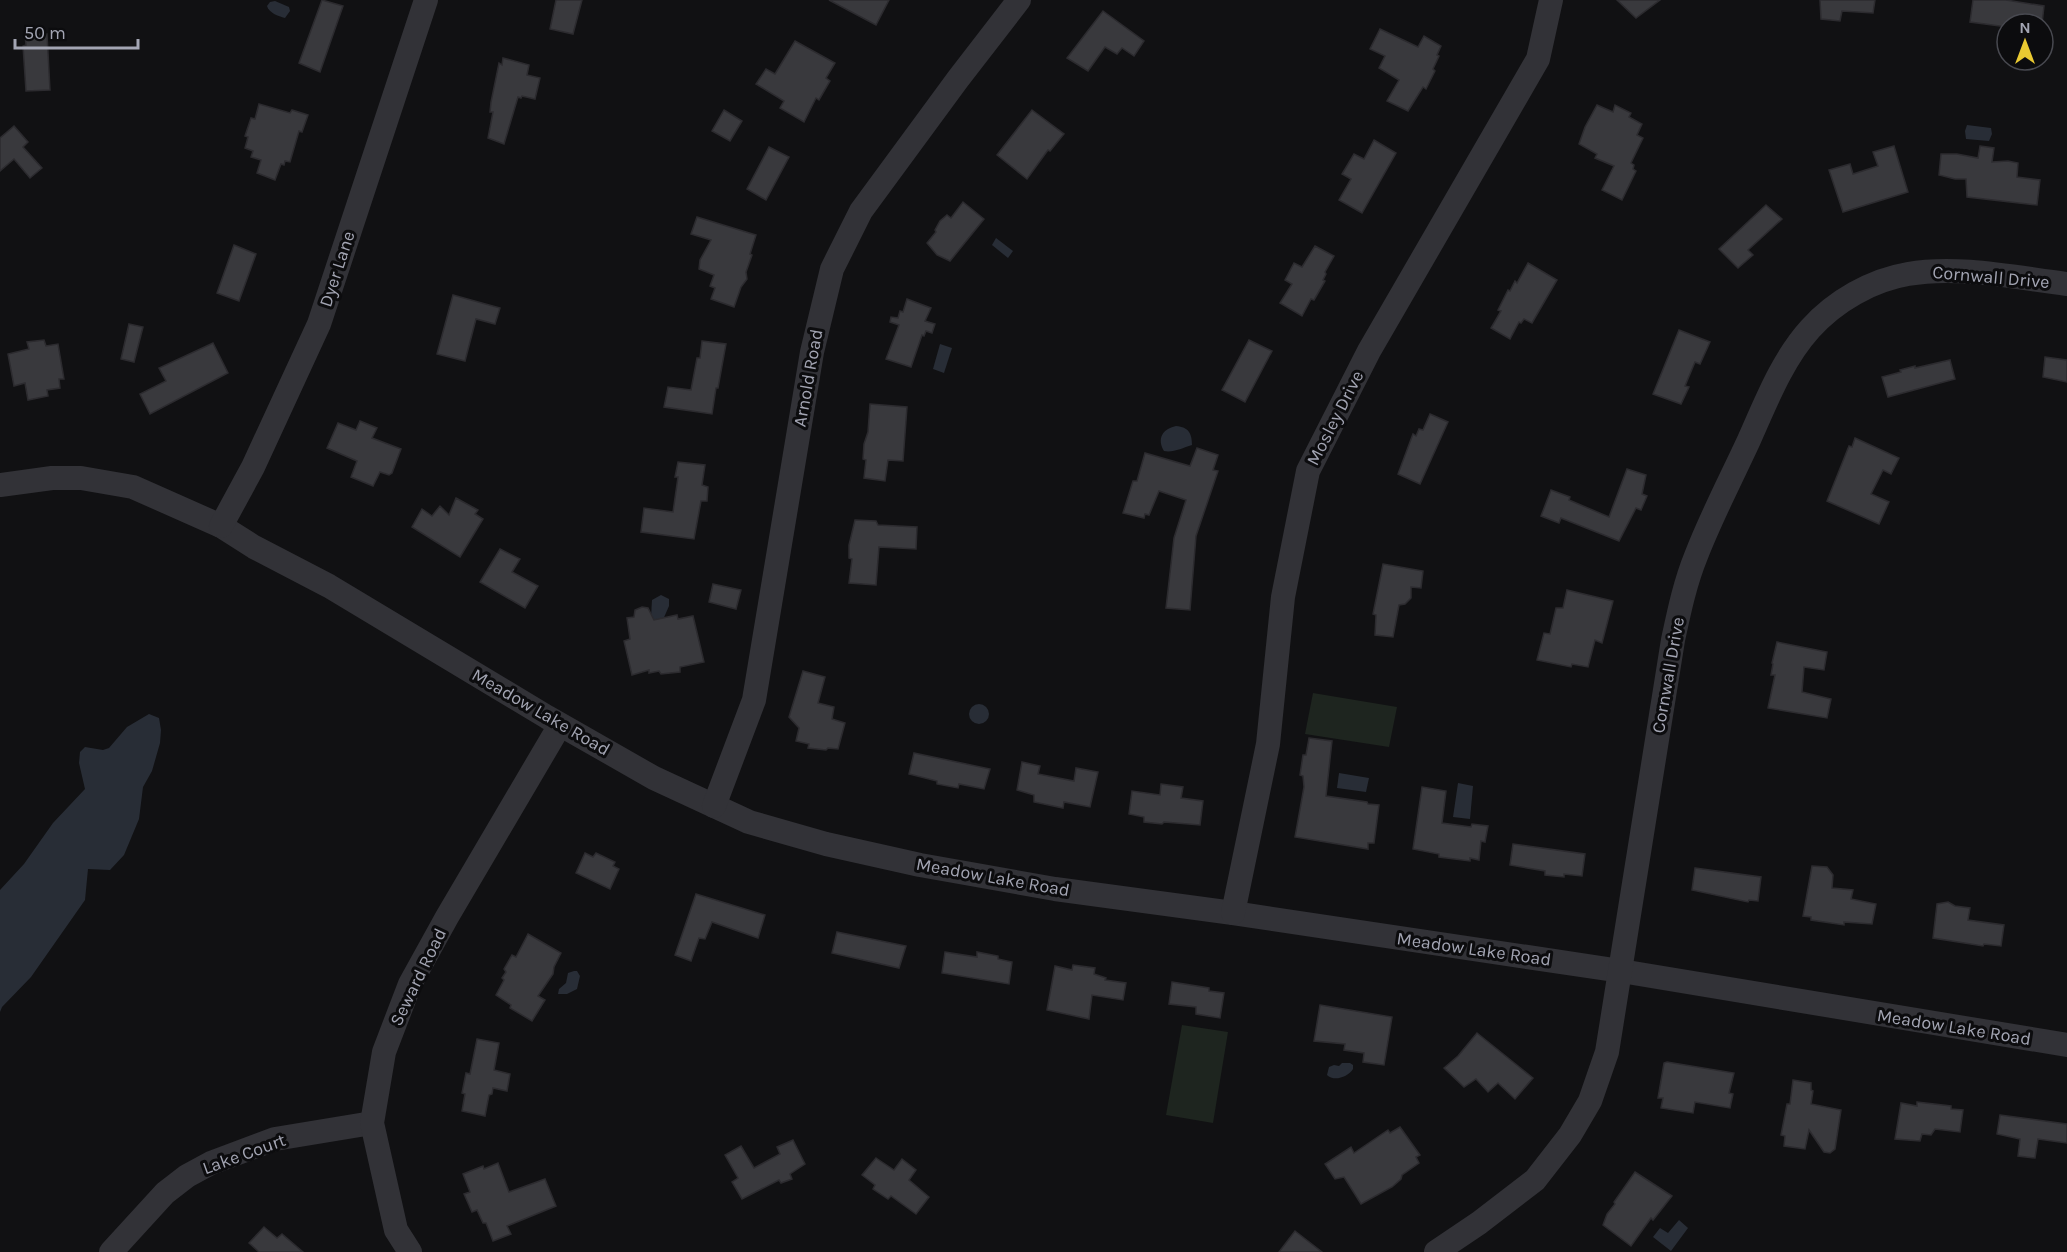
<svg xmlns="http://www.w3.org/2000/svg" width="2067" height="1252" font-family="Karla,sans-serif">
	<rect width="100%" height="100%" fill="#111113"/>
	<g fill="#1e251f">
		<polygon points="1313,693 1397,707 1389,747 1305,734"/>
		<polygon points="1182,1025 1228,1032 1213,1123 1166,1115"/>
	</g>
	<g fill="#282d36">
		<path d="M275,1L289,7L290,11L285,18C278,16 269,13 267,6L270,2Z"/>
		<polygon points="1967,125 1991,128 1992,134 1989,141 1966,139 1965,131"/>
		<polygon points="996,238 1013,251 1008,258 992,245"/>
		<polygon points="940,344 952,348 944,373 933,369"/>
		<path d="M1176,426C1189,427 1192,434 1192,445C1182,448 1173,453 1164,451C1157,439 1162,429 1176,426Z"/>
		<polygon points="661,595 669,599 669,606 662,622 654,621 651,617 652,600"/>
		<circle cx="979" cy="714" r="10"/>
		<polygon points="149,714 159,718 161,730 160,743 152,771 143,787 139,819 124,855 110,870 88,869 85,900 31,977 2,1007 0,1012 0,890 24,864 53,823 85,789 79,763 80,752 85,747 103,750 109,748 127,727"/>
		<polygon points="1339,773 1369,778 1366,792 1337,788"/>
		<polygon points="1458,783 1473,786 1470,819 1453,817"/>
		<polygon points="574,971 577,971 580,976 577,989 567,994 558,994 559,989 566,983 568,973"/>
		<path d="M1342,1063H1350L1353,1065V1069C1348,1077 1334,1082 1327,1075L1329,1067L1334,1065L1339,1066Z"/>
		<polygon points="1679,1220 1688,1228 1671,1251 1653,1237 1660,1228 1668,1233"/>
	</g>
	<g fill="#39393d" stroke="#2c2b2f" stroke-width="1.5">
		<polygon points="322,0 343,6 320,72 299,63"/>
		<polygon points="556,0 582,0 573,34 550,29"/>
		<polygon points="829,0 889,0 876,25"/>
		<polygon points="1617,0 1660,0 1636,18"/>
		<polygon points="1820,0 1875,0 1873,13 1842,11 1840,21 1821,19"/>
		<polygon points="1973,0 2006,0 2044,6 2042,24 2007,24 2007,27 1970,22"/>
		<polygon points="1103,11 1144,41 1134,56 1122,48 1117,54 1105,47 1088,71 1067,58"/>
		<polygon points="1380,29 1418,47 1424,36 1441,46 1437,55 1439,56 1433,69 1435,71 1426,89 1423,87 1408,111 1387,101 1399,80 1379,68 1385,56 1370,49"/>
		<polygon points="47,34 50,90 26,91 23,46 26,45 25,35"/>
		<polygon points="795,41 835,63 826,78 830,81 819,100 816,98 804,122 780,108 784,101 756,84 766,69 775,74"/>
		<polygon points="503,58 529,65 527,75 540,78 535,99 522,96 521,98 518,97 504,144 488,138 493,112 490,112 491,102 499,63 502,65"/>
		<polygon points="259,104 290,113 292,110 308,115 302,132 299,131 290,162 285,161 284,165 281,164 275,180 257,173 261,160 251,157 253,151 245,148 248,137 245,136 251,118 255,119"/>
		<polygon points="1597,105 1613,112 1615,105 1631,113 1629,117 1642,124 1637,135 1643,138 1631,163 1634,165 1633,169 1636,171 1622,200 1602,190 1614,166 1595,158 1597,154 1579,144 1585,127"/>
		<polygon points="724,110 742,121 730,141 712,131"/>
		<polygon points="1032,110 1064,134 1050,151 1048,150 1027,179 997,155"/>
		<polygon points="14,126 28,142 23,147 42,168 30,178 14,159 0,171 0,138"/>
		<polygon points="1374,140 1396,153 1362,213 1339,200 1351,179 1342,174 1354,154 1364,159"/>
		<polygon points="1894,146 1908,192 1843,212 1829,170 1850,164 1853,174 1878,166 1873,152"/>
		<polygon points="1980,146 1994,148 1992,162 2008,161 2018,163 2017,177 2040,180 2037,205 1967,197 1966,179 1955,179 1939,175 1941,154 1957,154 1978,158"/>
		<polygon points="769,147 789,157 766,200 747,189"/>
		<polygon points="963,202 984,219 950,261 937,255 927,243 936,232 935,230 940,221 947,215 951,218"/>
		<polygon points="1766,205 1782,219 1748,250 1753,255 1738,268 1719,249"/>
		<polygon points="697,217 756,235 750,254 752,255 746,272 747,279 741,287 734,307 711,299 715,288 710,286 714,275 699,269 700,260 711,240 691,234"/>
		<polygon points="234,245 256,254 239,301 217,293"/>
		<polygon points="1315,246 1334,256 1325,272 1326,274 1323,280 1325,281 1314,300 1311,299 1302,316 1280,303 1292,284 1285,280 1294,263 1302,267"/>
		<polygon points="1528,263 1557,280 1532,323 1524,319 1521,323 1519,322 1510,339 1491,328 1501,311 1498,310 1508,290 1510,291 1515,281 1517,283"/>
		<polygon points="453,295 500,308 495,324 476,319 465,361 437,354"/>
		<polygon points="907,299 931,308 925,321 935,324 932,333 926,331 924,336 922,335 911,367 886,359 899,325 890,322 891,317 898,318 900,311 903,312"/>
		<polygon points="129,324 143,327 134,362 121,359"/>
		<polygon points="1679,330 1710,342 1700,364 1695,362 1685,386 1689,387 1681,404 1653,394"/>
		<polygon points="44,340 46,346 58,344 64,379 59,379 60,388 47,390 48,396 28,400 25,383 14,386 8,354 29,349 27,342"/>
		<polygon points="1249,340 1272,351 1245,402 1222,390"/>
		<polygon points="702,341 726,344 718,388 716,388 712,414 664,407 668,387 691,390 697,358 700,358"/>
		<polygon points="213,343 228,373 150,414 140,394 166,381 159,368"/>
		<polygon points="2045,357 2067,360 2067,382 2043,377"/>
		<polygon points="1950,360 1955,379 1888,397 1882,377 1901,372 1900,370 1915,366 1915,368"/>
		<polygon points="870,404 907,407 903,461 888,460 885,481 864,478 866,460 863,459 864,444 868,432"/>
		<polygon points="1430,414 1448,422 1420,484 1398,474 1413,434 1416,436 1419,429 1423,430"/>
		<polygon points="360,421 377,428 372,438 401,449 392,473 389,475 380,472 373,486 351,477 357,461 327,448 338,423 356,430"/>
		<polygon points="1855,438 1899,458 1891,474 1883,470 1871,494 1889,502 1879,524 1827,501 1849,446 1852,447"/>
		<polygon points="1197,448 1218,455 1213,470 1218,471 1196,536 1190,610 1166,608 1174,538 1186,500 1159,491 1149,515 1145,514 1144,518 1123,513 1133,481 1137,481 1145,453 1190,466"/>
		<polygon points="678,462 705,465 702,485 708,487 707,501 701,501 694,539 641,532 644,508 673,512 678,477 675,477"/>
		<polygon points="1627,469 1646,475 1642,494 1647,496 1641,510 1636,508 1619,541 1561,518 1559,523 1541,516 1551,490 1570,497 1569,500 1609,517"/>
		<polygon points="456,498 478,510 475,514 483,519 460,557 412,527 422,509 432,516 440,506 449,515"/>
		<polygon points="855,520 876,521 878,525 917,527 916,549 879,547 876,585 849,583 852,559 849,558 849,545"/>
		<polygon points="500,549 520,559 512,572 538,586 525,608 480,582"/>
		<polygon points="1383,564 1423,571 1421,588 1411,587 1411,598 1405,604 1399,605 1393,637 1375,635 1376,615 1373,614"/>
		<polygon points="713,584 741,590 736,609 709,602"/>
		<polygon points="1567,590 1613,601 1602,643 1595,640 1588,667 1572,664 1571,667 1537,660 1544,633 1550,634 1556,608 1563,608"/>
		<polygon points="642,607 648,608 654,620 677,615 678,619 693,616 704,662 680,667 680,672 661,674 659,671 649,673 649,670 632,675 624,641 630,639 627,618 634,617 635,610"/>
		<polygon points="1777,642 1827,652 1824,670 1804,667 1802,692 1831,699 1827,718 1768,708 1775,675 1771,675 1773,664 1772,663"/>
		<polygon points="803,671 825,677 818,703 834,707 832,719 845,723 838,749 828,748 826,750 808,748 809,744 796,741 799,728 789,717"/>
		<polygon points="1309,738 1332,741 1326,796 1367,802 1368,804 1379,805 1374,843 1368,843 1368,849 1295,837 1304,787 1303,776 1300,775 1303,755 1306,755"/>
		<polygon points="914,753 990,769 984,789 959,784 958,788 937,784 937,781 909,774"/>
		<polygon points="1022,762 1040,766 1038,774 1074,781 1076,768 1098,772 1090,807 1064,802 1063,808 1034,802 1034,795 1017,790"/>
		<polygon points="1161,784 1183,787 1181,798 1203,801 1200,825 1164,822 1162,824 1144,822 1144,817 1129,814 1132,791 1160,795"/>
		<polygon points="1422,787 1446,791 1442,823 1471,827 1472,824 1488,826 1485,842 1481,841 1479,860 1470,858 1470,861 1439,857 1439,854 1413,849"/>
		<polygon points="1513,844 1585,854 1582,876 1564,874 1564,877 1545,875 1545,871 1510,865"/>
		<polygon points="585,853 593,857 596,853 615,862 613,866 619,869 610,889 576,873"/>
		<polygon points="1812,866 1827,867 1833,875 1832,888 1853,890 1851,899 1876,904 1872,924 1844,922 1844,925 1811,920 1811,917 1803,916"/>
		<polygon points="1695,868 1761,877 1758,901 1749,900 1748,902 1692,890"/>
		<polygon points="696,894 765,915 758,938 712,922 705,939 699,938 691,961 675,955"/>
		<polygon points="1948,902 1955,906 1970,908 1968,920 2004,925 2001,946 1984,944 1983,946 1933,938 1937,904"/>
		<polygon points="837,932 906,946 899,968 832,953"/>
		<polygon points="528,934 561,953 554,967 553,974 538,996 545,1000 532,1021 510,1008 511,1005 496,995 504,980 502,978 506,972 504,969 512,955 516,957"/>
		<polygon points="945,952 977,957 977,952 998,956 998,959 1012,962 1009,984 942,973"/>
		<polygon points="1073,965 1095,968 1094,974 1106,978 1105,980 1126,983 1123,1000 1092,995 1089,1019 1047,1010 1055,966 1072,970"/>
		<polygon points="1172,982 1209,988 1209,991 1224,993 1220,1018 1196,1014 1196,1007 1169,1004"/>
		<polygon points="1320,1005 1392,1017 1384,1065 1363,1062 1364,1053 1344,1050 1345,1044 1314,1041"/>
		<polygon points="1477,1033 1533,1078 1515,1099 1498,1083 1488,1092 1476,1079 1464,1087 1444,1068 1458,1056"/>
		<polygon points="477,1039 499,1043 494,1070 510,1074 507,1091 493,1088 492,1094 489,1095 485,1116 462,1111 465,1094 462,1093 466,1073 470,1074"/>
		<polygon points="1667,1062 1734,1073 1729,1093 1733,1094 1730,1108 1695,1102 1693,1113 1661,1108 1663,1098 1658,1098 1664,1063"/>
		<polygon points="1793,1080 1811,1083 1811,1090 1813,1091 1811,1104 1841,1110 1835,1149 1830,1153 1824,1152 1809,1130 1805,1149 1784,1146 1785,1136 1781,1135 1787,1104 1790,1104"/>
		<polygon points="1917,1102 1951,1106 1951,1109 1963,1110 1960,1132 1935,1129 1931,1135 1922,1134 1920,1141 1895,1139 1901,1103 1917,1106"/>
		<polygon points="2000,1115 2067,1124 2067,1143 2038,1139 2035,1158 2018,1156 2020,1139 1997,1134"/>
		<polygon points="1400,1127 1420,1155 1416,1157 1419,1163 1402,1175 1401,1179 1392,1187 1361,1204 1344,1177 1335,1179 1325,1164 1351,1147 1354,1153 1388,1130 1390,1133"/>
		<polygon points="793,1140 805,1164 790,1174 792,1179 781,1183 779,1180 742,1199 732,1182 738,1178 725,1155 741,1146 754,1168 780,1154 777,1147"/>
		<polygon points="876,1158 894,1170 902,1159 916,1170 909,1180 929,1197 916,1214 891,1196 888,1199 873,1189 875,1185 862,1175"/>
		<polygon points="498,1163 509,1192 545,1179 556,1206 507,1226 511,1234 493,1241 486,1223 483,1223 477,1210 472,1212 464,1194 470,1192 463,1174 483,1166 484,1169"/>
		<polygon points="1635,1172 1672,1196 1653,1220 1651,1218 1631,1246 1603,1225 1607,1214 1615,1204 1614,1202"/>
		<polygon points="264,1227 277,1238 282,1234 303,1252 259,1252 249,1243"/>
		<polygon points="1295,1231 1322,1252 1279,1252"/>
	</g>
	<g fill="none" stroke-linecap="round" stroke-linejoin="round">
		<g stroke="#323237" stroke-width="24">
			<polyline points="0,485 52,478 81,478 133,487 221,526 254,547 329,586 547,717 654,778 749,822 826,844 920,865 1055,889 1233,913 1621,971 2067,1045"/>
			<polyline points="221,526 253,467 319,324 426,0"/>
			<polyline points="714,806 754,700 812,352 832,269 861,211 958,79 1019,0"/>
			<polyline points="1233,913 1268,744 1283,597 1308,471 1369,351 1538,59 1551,0"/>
			<polyline points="111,1252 165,1193 187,1176 211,1163 275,1139 372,1123"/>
			<polyline points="410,1252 396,1230 372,1123 384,1052 410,984 447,917 560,725"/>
			<path d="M1436,1252L1479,1223L1535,1180L1570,1135L1590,1101L1607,1052L1673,640C1679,612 1685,583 1696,556C1711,517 1731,479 1749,440C1766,402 1782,360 1810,329C1835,301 1872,280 1908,274C1958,265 2017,278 2067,284"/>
		</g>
	</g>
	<g text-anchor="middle" stroke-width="6" stroke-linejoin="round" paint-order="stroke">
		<g font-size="18" fill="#a3a5b3" stroke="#0c0c0e">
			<text transform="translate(337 269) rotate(-72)" y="6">Dyer Lane</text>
			<text transform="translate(1991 277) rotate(5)" y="6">Cornwall Drive</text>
			<text transform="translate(808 378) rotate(-80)" y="6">Arnold Road</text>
			<text transform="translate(1335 418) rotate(-63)" y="6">Mosley Drive</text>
			<text transform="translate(1668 675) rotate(-80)" y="6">Cornwall Drive</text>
			<text transform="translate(541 712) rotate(30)" y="6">Meadow Lake Road</text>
			<text transform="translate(993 877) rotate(10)" y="6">Meadow Lake Road</text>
			<text transform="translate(1474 949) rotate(8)" y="6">Meadow Lake Road</text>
			<text transform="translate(418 977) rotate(-64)" y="6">Seward Road</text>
			<text transform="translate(1954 1027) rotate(9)" y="6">Meadow Lake Road</text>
			<text transform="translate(244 1154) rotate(-20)" y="6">Lake Court</text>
		</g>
	</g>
	<g transform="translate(2025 42)"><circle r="28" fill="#0c0c0e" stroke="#484950" stroke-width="1.5"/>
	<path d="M0-4.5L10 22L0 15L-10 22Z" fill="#eaca32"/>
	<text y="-9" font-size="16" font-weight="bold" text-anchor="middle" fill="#a3a5b3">N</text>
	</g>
	<path d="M15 39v9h123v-9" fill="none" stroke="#a3a5b3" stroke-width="3"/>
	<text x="24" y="39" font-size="18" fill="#a3a5b3" stroke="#0c0c0e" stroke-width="4.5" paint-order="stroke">50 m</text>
</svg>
